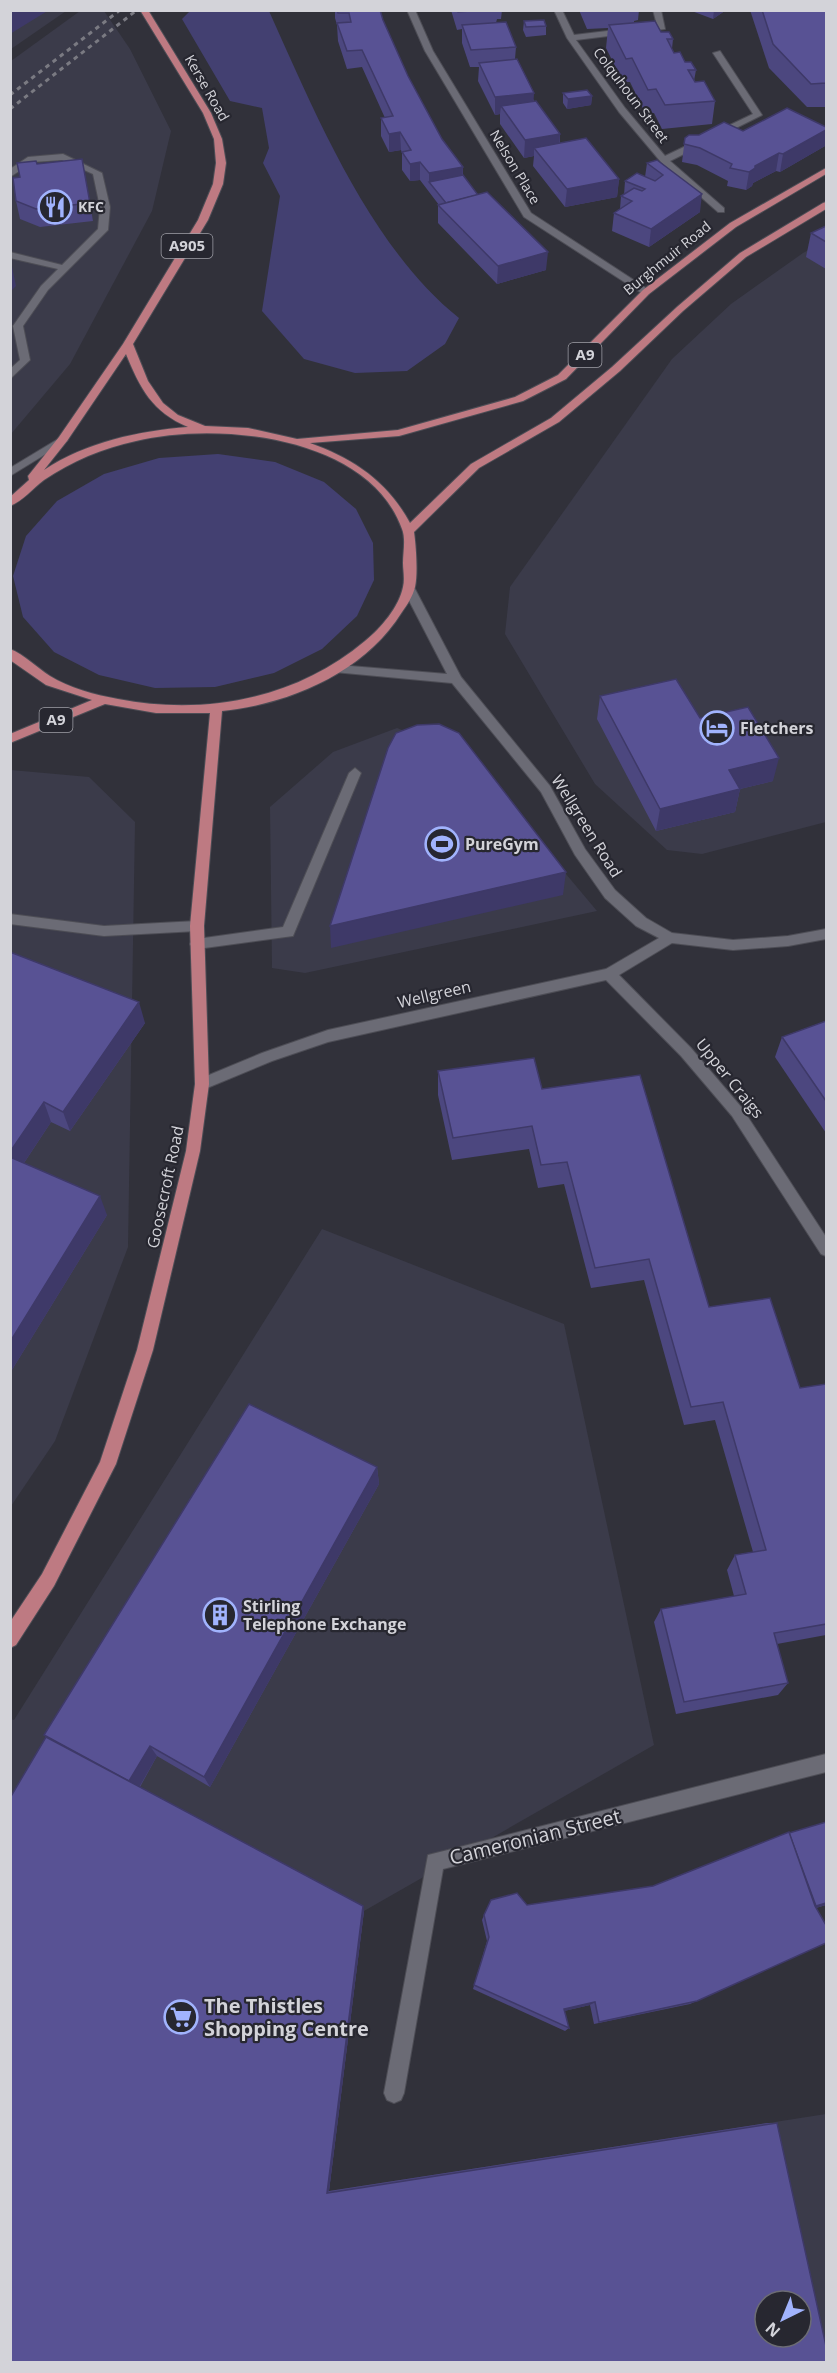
<svg xmlns="http://www.w3.org/2000/svg" width="837" height="2373" font-family="'Open Sans',sans-serif">
	<rect width="100%" height="100%" fill="#31313a"/>
	<g fill="#3b3b4a" fill-rule="evenodd">
		<polygon points="11,11 66,11 11,49"/>
		<polygon points="80,11 104,11 130,49 171,131 152,211 70,364 11,434 11,61"/>
		<polygon points="826,240 826,822 702,854 667,850 595,784 505,634 510,587 672,359 731,304 803,253"/>
		<polygon points="397,728 468,757 597,911 305,973 272,968 270,807 333,752"/>
		<polygon points="11,770 89,777 135,822 128,1247 55,1441 11,1506"/>
		<path d="M322,1229L564,1324L654,1745L364,1911L329,2191L826,2114V2362H11L10,1719L14,1720ZM765,2301H801V2337H765Z"/>
	</g>
	<g fill="#434071">
		<path d="M190,11H269C315,113 370,247 459,318L445,344L407,371L355,373L304,359L262,311L280,196L263,163L269,148L262,108L230,101L182,19Z"/>
		<polygon points="218,454 275,462 324,482 356,509 373,543 374,580 357,616 322,649 274,673 215,687 155,688 99,675 54,652 23,617 13,576 26,536 57,501 104,474 159,458"/>
	</g>
	<g fill="none" stroke-linecap="round" stroke-linejoin="round">
		<g stroke="#4d4d55" stroke-width="2">
			<g id="minor">
				<polygon points="407,10 415,10 433,51 531,213 649,290 649,294 643,294 524,217 425,51"/>
				<polygon points="554,10 562,10 574,35 657,25 653,10 661,10 665,29 576,40 625,108 665,156 753,114 713,53 720,51 762,115 670,161 724,208 724,212 718,212 661,162 619,112 567,38"/>
				<polygon points="63,154 102,173 110,207 108,230 48,290 23,326 30,360 10,379 10,369 20,360 13,326 41,286 58,269 10,258 10,252 62,265 98,229 100,207 93,174 62,160 33,162 10,177 10,169 28,157"/>
				<polygon points="63,436 68,439 67,441 10,476 10,468"/>
				<polygon points="409,585 415,589 461,677 550,786 585,849 615,890 646,918 672,933 733,940 788,936 826,929 826,939 788,946 733,950 672,943 619,975 691,1048 742,1108 826,1237 826,1256 821,1254 732,1116 681,1056 606,980 328,1042 272,1061 207,1088 197,1088 195,1084 197,1080 262,1053 328,1030 606,969 659,938 636,926 605,898 575,855 541,792 452,683 334,672 332,669 338,665 447,674 403,589"/>
				<polygon points="355,768 361,773 293,936 197,949 192,948 190,944 192,940 197,939 283,927 349,773"/>
				<polygon points="10,914 104,926 197,921 204,926 197,931 104,936 10,924"/>
				<polygon points="826,1754 826,1772 443,1869 404,2093 401,2100 394,2103 387,2100 384,2093 428,1855"/>
			</g>
		</g>
		<g stroke="#4d4d55" stroke-width="2">
			<path id="major" d="M140,10H148L211,113L222,139L226,163L223,184L208,220L133,344L148,381L163,403L178,415L205,426L248,428L297,439L398,430L515,397L558,375L643,290L730,223L826,168V174L736,227L649,294L566,379L523,401L399,436L310,443C354,459 387,481 410,523L471,464L551,418L612,367L677,307L740,253L823,203L826,202V209L746,257L683,311L620,371L559,422L479,468L414,532C416,546 418,574 415,587C413,596 407,605 402,612C365,672 290,704 222,711L204,926L209,1084L200,1151L153,1350L116,1464L54,1586L16,1645L10,1648V1622L42,1574L100,1462L137,1350L186,1151L195,1084L190,926L210,713H156L105,704L10,743V734L92,700L46,685L10,660V649C24,654 37,668 50,676C69,688 96,695 118,699C205,716 296,699 365,641C381,628 399,607 403,587C405,579 403,570 403,563C403,552 406,539 402,529C369,436 218,421 136,441C103,448 72,461 44,480C33,488 23,501 10,506V497L29,480L28,476L59,437L123,344L198,220L213,184L216,163L214,139L203,113ZM126,354C140,388 152,412 188,427C139,431 86,442 44,470L67,441Z"/>
		</g>
		<use href="#minor" fill="#6b6b75" fill-rule="evenodd"/>
		<use href="#major" fill="#be7a82" fill-rule="evenodd"/>
		<g stroke="#7a7a82" stroke-width="3" stroke-dasharray="4.5 4.5" stroke-linecap="butt">
			<polyline points="10,95 120,10"/>
			<polyline points="10,109 137,10"/>
		</g>
	</g>
	<g fill="#4c477f">
		<polygon points="335,10 380,10 383,20 408,76 442,139 463,167 463,175 478,195 546,270 497,284 438,223 438,205 439,205 420,180 410,181 402,170 402,153 401,150 389,152 381,136 381,118 385,118 362,67 347,69 338,41 337,25 335,18"/>
		<polygon points="451,10 502,10 501,19 497,19 496,23 516,47 515,59 534,101 560,134 560,143 619,179 617,197 565,207 533,166 534,156 524,158 500,124 500,114 495,115 478,81 479,67 470,67 462,43 462,29 457,30"/>
		<polygon points="579,10 639,10 638,20 634,21 634,23 661,32 673,39 672,49 674,53 696,70 694,81 715,101 712,124 662,129 654,113 645,113 630,82 623,82 606,48 608,28 587,29"/>
		<polygon points="689,10 726,10 713,19"/>
		<polygon points="750,10 826,10 826,107 807,107 769,68"/>
		<polygon points="524,21 546,26 546,35 526,37 523,30"/>
		<polygon points="563,93 592,96 591,105 567,109 563,103"/>
		<polygon points="826,127 826,139 825,146 780,172 776,171 753,183 752,186 746,190 727,186 728,181 697,165 682,162 685,138 699,135 743,131"/>
		<polygon points="82,159 93,221 40,227 20,219 16,201 20,177 37,164"/>
		<polygon points="657,160 700,212 649,247 612,231 614,213 620,209 621,196 624,195 625,181 645,177 647,163"/>
		<polygon points="826,226 826,269 806,257 811,233"/>
		<polygon points="600,696 700,718 773,781 740,789 735,812 656,831 597,719"/>
		<polygon points="10,952 145,1023 70,1131 51,1122 24,1163 107,1215 10,1373"/>
		<polygon points="826,1021 826,1133 775,1057 782,1037"/>
		<polygon points="438,1071 542,1089 709,1307 800,1388 826,1384 826,1635 777,1644 788,1683 778,1695 676,1714 654,1622 661,1609 734,1596 727,1570 735,1555 753,1552 715,1420 684,1425 644,1280 591,1288 564,1184 538,1188 529,1149 452,1160 438,1095"/>
		<polygon points="377,1467 379,1484 210,1787 157,1756 140,1787 364,1911 329,2191 767,2123 777,2123 10,2362 46,1737 44,1735"/>
		<polygon points="527,1905 826,1905 816,1908 826,1943 690,2004 594,2024 590,2005 564,2011 569,2028 565,2031 473,1989 487,1941 482,1920 484,1915"/>
	</g>
	<g fill="#3e3968">
		<polygon points="10,10 49,10 10,34"/>
		<polygon points="714,10 726,10 713,19"/>
		<polygon points="534,93 533,111 501,106 500,114 495,115 495,97"/>
		<polygon points="592,96 591,105 567,109 568,99"/>
		<polygon points="826,130 826,139 825,146 780,172 783,154"/>
		<polygon points="400,132 401,150 389,152 389,134"/>
		<polygon points="560,134 559,152 534,148 534,156 524,158 525,140"/>
		<polygon points="779,153 776,171 753,183 752,186 746,190 749,172 755,166"/>
		<polygon points="420,162 420,180 410,181 410,164"/>
		<polygon points="463,167 462,185 429,182 429,173"/>
		<polygon points="619,179 617,197 565,207 567,189"/>
		<polygon points="702,194 700,212 649,247 651,229"/>
		<polygon points="548,252 546,270 497,284 498,266"/>
		<polygon points="11,262 16,286 10,292 10,262"/>
		<polygon points="779,758 773,781 723,793 729,770"/>
		<polygon points="740,789 735,812 656,831 660,809"/>
		<polygon points="566,872 563,895 331,948 330,926"/>
		<polygon points="139,1002 145,1023 70,1131 63,1112"/>
		<polygon points="44,1102 51,1122 16,1175 10,1162 10,1152"/>
		<polygon points="100,1196 107,1215 10,1373 10,1342"/>
		<polygon points="377,1467 379,1484 210,1787 204,1777"/>
		<polygon points="150,1746 157,1756 137,1791 129,1781"/>
		<polygon points="826,1903 826,1905 805,1911 813,1907"/>
		<polygon points="363,1906 364,1911 329,2191 327,2193"/>
		<polygon points="595,2002 590,2005 560,2012 564,2009"/>
	</g>
	<g fill="#585294" stroke="#3e3968" stroke-width="1.5" fill-rule="evenodd">
		<polygon points="337,10 380,10 383,20 408,76 442,139 463,167 429,173 420,162 410,164 402,152 411,150 400,132 389,134 381,118 393,116 362,50 347,51 337,23 351,22 349,13 338,13"/>
		<polygon points="457,10 483,10 458,12"/>
		<polygon points="762,10 826,10 826,83 811,84 773,44"/>
		<polygon points="544,20 546,26 526,27 524,21"/>
		<polygon points="655,21 661,32 669,32 673,39 667,39 674,53 680,52 685,62 691,62 696,70 688,70 695,82 704,81 715,101 665,105 656,89 648,90 632,58 626,59 609,25"/>
		<polygon points="506,22 516,47 471,50 462,25"/>
		<polygon points="517,59 534,93 495,97 479,63"/>
		<polygon points="587,90 592,96 568,99 563,93"/>
		<polygon points="536,101 560,134 525,140 501,106"/>
		<polygon points="787,108 826,127 826,130 783,154 779,153 755,166 755,168 749,172 730,168 732,164 700,148 684,144 685,138 689,135 699,135 724,122 743,131"/>
		<polygon points="586,138 619,179 567,189 534,148"/>
		<polygon points="82,159 90,203 36,209 16,201 13,178 20,177 17,163 36,161 37,164"/>
		<polygon points="657,160 702,194 651,229 614,213 632,201 621,196 634,188 642,191 645,189 625,181 637,173 655,181 663,175 647,163"/>
		<polygon points="463,175 478,195 446,203 429,182"/>
		<polygon points="487,192 548,252 498,266 438,205"/>
		<polygon points="826,226 826,242 811,233"/>
		<polygon points="676,679 700,718 748,707 779,758 729,770 740,789 660,809 600,696"/>
		<polygon points="439,724 459,733 566,872 330,926 388,748 396,733 417,725"/>
		<polygon points="10,952 139,1002 63,1112 44,1102 10,1152"/>
		<polygon points="826,1021 826,1101 782,1037"/>
		<polygon points="534,1058 542,1089 640,1075 709,1307 770,1298 800,1388 826,1384 826,1624 774,1633 788,1683 684,1702 661,1609 746,1594 735,1555 766,1550 723,1402 691,1407 649,1259 595,1268 567,1162 541,1165 532,1126 453,1138 438,1071"/>
		<polygon points="10,1157 100,1196 10,1342"/>
		<polygon points="249,1404 377,1467 204,1777 150,1746 129,1781 44,1735"/>
		<path d="M46,1737L363,1906L327,2193L777,2123L826,2346V2362H10V1798ZM765,2301H801V2337H765Z"/>
		<polygon points="826,1822 826,1903 816,1906 789,1833"/>
		<polygon points="789,1832 815,1906 826,1925 826,1943 697,2001 599,2022 595,2002 564,2009 569,2028 474,1985 489,1937 484,1915 491,1900 517,1893 527,1905 653,1886"/>
	</g>
	<defs>
		<g id="restaurant-ring" transform="scale(1.725)"><circle r="9.5" fill="#272730" stroke="#a1b3fd" stroke-width="1.5"/><path d="M-5-6h1v4h1v-4h1v4h1v-4h1v5L-1.5 .5V6h-2V.5L-5-1ZM5-6V6H3V1.5H1.5Q1.5-4 5-6Z" fill="#a1b3fd"/></g>
		<g id="hotel-ring" transform="scale(1.725)"><circle r="9.5" fill="#272730" stroke="#a1b3fd" stroke-width="1.5"/><path d="M-6-4.5h1.5V1H6V5H4.5V3h-9V5H-6ZM-4 0a1.8 1.8 0 1 1 3.6 0ZM.5 0V-2.5h3Q6-2.5 6 0Z" fill="#a1b3fd"/></g>
		<g id="stadium-ring" transform="scale(1.725)"><circle r="9.5" fill="#272730" stroke="#a1b3fd" stroke-width="1.5"/><path d="M0-5a6.5 5 0 1 0 0 10a6.5 5 0 1 0 0-10ZM-3.5-1.8h7v3.6h-7Z" fill="#a1b3fd"/></g>
		<g id="building-ring" transform="scale(1.725)"><circle r="9.5" fill="#272730" stroke="#a1b3fd" stroke-width="1.5"/><path d="M-4-6H4V6H1V3H-1V6H-4ZM-2.5-4.3h1.7v1.8h-1.7ZM.8-4.3h1.7v1.8H.8ZM-2.5-1h1.7V.8h-1.7ZM.8-1h1.7V.8H.8Z" fill="#a1b3fd"/></g>
		<g id="supermarket-ring" transform="scale(1.725)"><circle r="9.5" fill="#272730" stroke="#a1b3fd" stroke-width="1.5"/><path d="M-6-5.5h2.5l.6 2H6L4.5 2H-2.5L-4.4-4H-6ZM-1.5 3.2a1.3 1.3 0 1 0 .1 0ZM3 3.2a1.3 1.3 0 1 0 .1 0Z" fill="#a1b3fd"/></g>
	</defs>
	<g fill-rule="evenodd">
		<use href="#restaurant-ring" x="55" y="207"/>
		<use href="#hotel-ring" x="717" y="728"/>
		<use href="#stadium-ring" x="442" y="844"/>
		<use href="#building-ring" x="220" y="1615"/>
		<use href="#supermarket-ring" x="181" y="2017"/>
	</g>
	<g text-anchor="middle" stroke-width="4.5" stroke-linejoin="round" paint-order="stroke">
		<g font-size="14" fill="#d3d3d9" stroke="#272730">
			<text transform="translate(207 88) rotate(60)" y="5">Kerse Road</text>
			<text transform="translate(631 95) rotate(53)" y="5">Colquhoun Street</text>
			<text transform="translate(515 167) rotate(59)" y="5">Nelson Place</text>
			<text transform="translate(667 258) rotate(-39)" y="5">Burghmuir Road</text>
		</g>
		<g font-size="14" font-weight="bold" fill="#d3d3d9" stroke="#272730" text-anchor="start">
			<text x="78" y="212">KFC</text>
		</g>
		<g fill="#272730" stroke="#9f9fa6" stroke-width="1.5">
			<rect x="161.5" y="234" width="51" height="24" rx="4.5"/>
			<rect x="568.5" y="343" width="33" height="24" rx="4.5"/>
			<rect x="39.5" y="708" width="33" height="24" rx="4.5"/>
		</g>
		<g font-size="15" font-weight="bold" fill="#d3d3d9">
			<text x="187" y="251">A905</text>
			<text x="585" y="360">A9</text>
			<text x="56" y="725">A9</text>
		</g>
		<g font-size="16" font-weight="bold" fill="#d3d3d9" stroke="#272730" text-anchor="start">
			<text x="740" y="734">Fletchers</text>
			<text x="465" y="850">PureGym</text>
			<text x="243" y="1612">Stirling<tspan x="243" dy="18">Telephone Exchange</tspan></text>
		</g>
		<g font-size="16" fill="#d3d3d9" stroke="#272730">
			<text transform="translate(587 826) rotate(58)" y="6">Wellgreen Road</text>
			<text transform="translate(434 994) rotate(-13)" y="6">Wellgreen</text>
			<text transform="translate(730 1078) rotate(51)" y="6">Upper Craigs</text>
			<text transform="translate(165 1187) rotate(-78)" y="6">Goosecroft Road</text>
		</g>
		<g font-size="20" fill="#d3d3d9" stroke="#272730">
			<text transform="translate(535 1837) rotate(-14)" y="7">Cameronian Street</text>
		</g>
		<g font-size="20" font-weight="bold" fill="#d3d3d9" stroke="#272730" text-anchor="start">
			<text x="204" y="2013">The Thistles<tspan x="204" dy="23">Shopping Centre</tspan></text>
		</g>
	</g>
	<rect width="837" height="2373" fill="none" stroke="#d3d3d9" stroke-width="24"/>
	<g transform="translate(783 2319) rotate(223)"><circle r="28" fill="#272730" stroke="#6c6c74" stroke-width="1.5"/>
	<path d="M0-4.5L10 22L0 15L-10 22Z" fill="#a1b3fd"/>
	<text y="-9" font-size="16" font-weight="bold" text-anchor="middle" fill="#d3d3d9">N</text>
	</g>
</svg>
